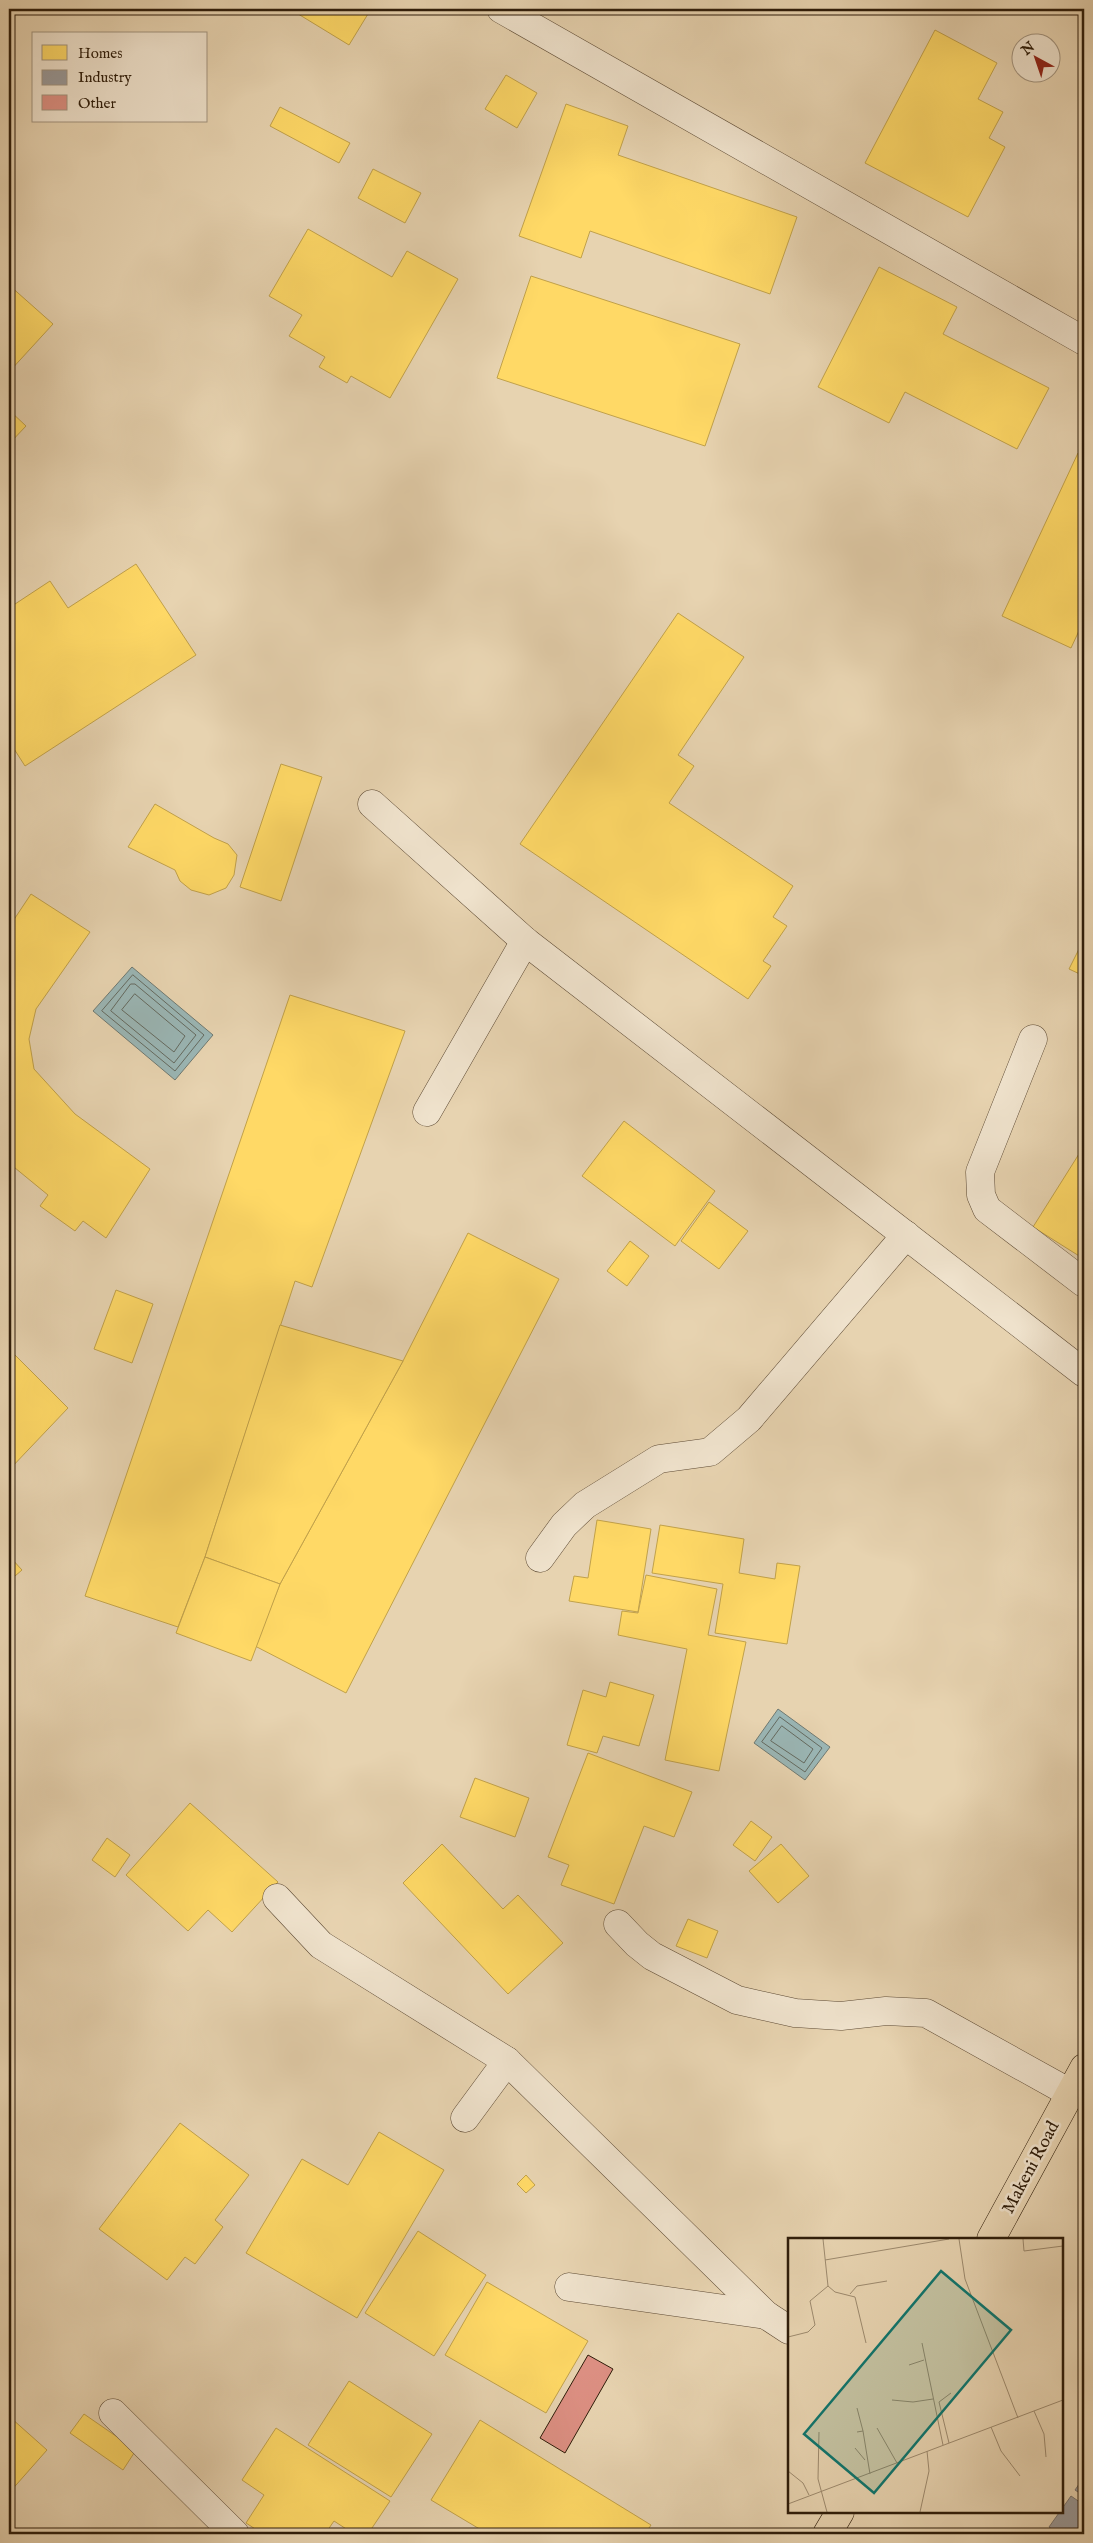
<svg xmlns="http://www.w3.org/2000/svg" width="1093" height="2543" font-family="'IM FELL English',serif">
	<rect width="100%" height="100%" fill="#e7d3b0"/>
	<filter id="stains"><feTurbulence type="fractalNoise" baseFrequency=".004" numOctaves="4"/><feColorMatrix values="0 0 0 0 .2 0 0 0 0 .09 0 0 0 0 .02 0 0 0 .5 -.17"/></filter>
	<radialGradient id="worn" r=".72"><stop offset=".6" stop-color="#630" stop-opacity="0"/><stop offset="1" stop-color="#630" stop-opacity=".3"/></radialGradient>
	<g fill="#9ab6b5" stroke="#6f7971">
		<polygon points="132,967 213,1035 175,1080 93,1011"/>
		<polygon points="778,1709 830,1747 805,1780 754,1743"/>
	</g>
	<g fill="#ffd966" stroke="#c1a14a">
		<polygon points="290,9 371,9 349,45"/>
		<polygon points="935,30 997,63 978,99 1003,112 989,138 1005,147 968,217 865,163"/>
		<polygon points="506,75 537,93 517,128 485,109"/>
		<polygon points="566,104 628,126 618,155 797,217 770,294 590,231 581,258 519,236"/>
		<polygon points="280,107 350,143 339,163 270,126"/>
		<polygon points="373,169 421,193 405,223 358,198"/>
		<polygon points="308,229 392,277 407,251 458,279 390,398 351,376 347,383 319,367 325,357 289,336 302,315 269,296"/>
		<polygon points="879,267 957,307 943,334 1049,388 1017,449 905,392 889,423 818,387"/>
		<polygon points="531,276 740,344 705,446 497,378"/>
		<polygon points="9,285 53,324 9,372"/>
		<polygon points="9,410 26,426 9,444"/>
		<polygon points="1078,453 1084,455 1084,620 1071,648 1002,616"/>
		<polygon points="136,564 196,655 25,766 9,741 9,645 11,643 9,639 9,608 50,581 68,608"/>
		<polygon points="678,613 744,657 678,755 694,766 669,803 793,886 773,917 787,926 763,961 771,966 748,999 520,844"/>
		<polygon points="281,764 322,777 281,901 240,887"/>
		<polygon points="155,804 214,838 228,844 237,855 234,875 226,888 209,895 191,890 180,881 175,870 128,847"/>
		<polygon points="31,894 90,932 36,1009 29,1039 34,1069 75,1114 150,1169 106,1238 83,1221 75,1231 40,1206 48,1195 9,1163 9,927"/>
		<polygon points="1083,941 1084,942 1084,976 1069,969"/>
		<polygon points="290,995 405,1031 312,1287 295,1281 205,1557 178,1627 85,1596"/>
		<polygon points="624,1121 715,1191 675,1246 582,1176"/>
		<polygon points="1084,1146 1084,1259 1033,1227"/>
		<polygon points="709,1202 748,1231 719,1269 681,1241"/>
		<polygon points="468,1233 559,1279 346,1693 255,1646 280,1584 403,1361"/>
		<polygon points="630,1241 649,1256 627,1286 607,1271"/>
		<polygon points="116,1290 153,1304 132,1363 94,1349"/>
		<polygon points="280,1325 403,1361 280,1584 205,1557"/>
		<polygon points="9,1349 68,1408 9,1470"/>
		<polygon points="597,1520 651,1529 638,1612 569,1601 574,1576 588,1578"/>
		<polygon points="660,1525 744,1539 739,1573 775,1579 777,1563 800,1566 787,1644 715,1633 723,1584 652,1573"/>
		<polygon points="205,1557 280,1584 251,1661 176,1633"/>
		<polygon points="11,1558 22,1570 15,1576 9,1569"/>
		<polygon points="646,1575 717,1589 708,1635 746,1642 719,1771 665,1760 687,1649 618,1635 622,1611 638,1613"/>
		<polygon points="610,1682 654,1695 639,1746 603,1736 597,1753 567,1745 583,1690 606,1697"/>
		<polygon points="588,1753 692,1792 674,1837 644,1826 614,1904 561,1885 569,1865 548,1857"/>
		<polygon points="475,1778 529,1798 515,1837 460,1817"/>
		<polygon points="190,1803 278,1882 232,1932 208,1910 188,1931 126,1875"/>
		<polygon points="751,1821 772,1837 755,1861 733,1845"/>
		<polygon points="107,1838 130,1855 115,1877 92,1860"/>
		<polygon points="442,1844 503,1909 518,1895 563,1943 508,1994 403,1883"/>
		<polygon points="781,1844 809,1876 778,1903 749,1871"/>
		<polygon points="688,1919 718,1931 707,1958 676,1946"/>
		<polygon points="180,2123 249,2175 215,2220 223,2227 195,2264 185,2257 167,2280 99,2229"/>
		<polygon points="379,2132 444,2170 357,2318 246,2253 302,2159 348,2185"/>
		<polygon points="526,2175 535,2185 526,2193 517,2184"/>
		<polygon points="418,2231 486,2275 434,2356 365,2313"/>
		<polygon points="487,2282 588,2341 546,2413 445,2355"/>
		<polygon points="349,2381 432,2434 391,2497 308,2445"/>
		<polygon points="84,2414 136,2450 123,2470 70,2433"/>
		<polygon points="11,2418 47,2450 9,2493 9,2420"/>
		<polygon points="480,2420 651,2525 645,2534 488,2534 431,2500"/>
		<polygon points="276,2428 390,2501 368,2534 354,2534 334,2521 325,2534 263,2534 246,2523 264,2495 242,2480"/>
	</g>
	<g fill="#999" stroke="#79746e">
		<polygon points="1084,2477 1084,2496 1075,2490"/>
		<polygon points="1071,2496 1084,2505 1084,2534 1060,2534 1049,2527"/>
	</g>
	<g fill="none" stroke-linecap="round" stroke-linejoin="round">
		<g stroke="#646a60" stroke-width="1">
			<polygon points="133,975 204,1035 175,1071 102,1011"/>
			<polygon points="131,984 135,984 196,1035 174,1063 111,1011"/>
			<polygon points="135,994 185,1036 174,1052 122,1010"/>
			<polygon points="780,1717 822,1748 805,1772 762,1742"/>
			<polygon points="782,1726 813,1749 804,1763 771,1741"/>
		</g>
	</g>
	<polygon fill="#dc8f82" stroke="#2f1d0a" points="588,2355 613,2369 565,2453 540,2438"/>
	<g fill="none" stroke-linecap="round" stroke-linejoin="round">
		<g stroke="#5d4a34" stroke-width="29">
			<g id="minor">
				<polyline points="501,9 1084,341"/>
				<polyline points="372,804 525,941 1084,1373"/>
				<polyline points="1033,1039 980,1172 981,1195 987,1209 1084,1283"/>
				<polyline points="427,1112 525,941"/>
				<polyline points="540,1558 564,1525 585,1505 659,1459 710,1452 749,1419 906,1235"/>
				<polyline points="277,1898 321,1945 507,2061"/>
				<polyline points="618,1924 637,1944 652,1956 737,2000 795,2013 841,2016 886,2011 926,2013 1070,2093"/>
				<polyline points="465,2118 507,2061 766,2315 789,2330"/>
				<polyline points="569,2287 766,2315"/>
				<polyline points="113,2413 235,2534"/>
			</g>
		</g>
		<g stroke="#2f1d0a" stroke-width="29">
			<g id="major">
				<polyline points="991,2239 1084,2068"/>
				<polyline points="827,2534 840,2512"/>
			</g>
		</g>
		<use href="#minor" stroke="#efe2cc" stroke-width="28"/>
		<use href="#major" stroke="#e7d3b0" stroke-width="28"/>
	</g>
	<g text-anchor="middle" stroke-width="5" stroke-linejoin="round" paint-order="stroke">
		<g font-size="18" fill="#2f1d0a" stroke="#efe2cc">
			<text transform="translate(1030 2167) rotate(-62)" y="6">Makeni Road</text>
		</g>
	</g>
	<g transform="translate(788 2238)">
		<rect width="275" height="275" fill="#e7d3b0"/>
		<path fill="none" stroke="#9d8a6e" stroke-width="1" d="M171,1L177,41L230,180M235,1L236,13L275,8M37,22L161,1M40,48L47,54L67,59L78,105M62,56L69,48L99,43M0,99L20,94L27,87L22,63L40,48L35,1M134,105L155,207M121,127L136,122M104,162L125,164L145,161M69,170L75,193M246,173L256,196L258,219M203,189L213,213L232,238M89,190L109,225M31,194L30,241L39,274M69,194L75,193L82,236M161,205L151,164L163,155M67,210L77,222M0,233L15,245L21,257M0,266L275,162M132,274L141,233L139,213"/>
		<path fill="#0f766e" fill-opacity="0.15" stroke="#0f766e" stroke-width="2.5" d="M153,33L223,92L86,255L16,196Z"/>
		<rect width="275" height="275" fill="none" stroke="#2f1d0a" stroke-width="2.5"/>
	</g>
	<rect width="1093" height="2543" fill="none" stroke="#e7d3b0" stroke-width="30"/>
	<rect x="10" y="10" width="1073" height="2523" fill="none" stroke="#2f1d0a" stroke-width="2.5"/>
	<rect x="15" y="15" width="1063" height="2513" fill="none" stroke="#2f1d0a"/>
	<rect x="32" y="32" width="175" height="90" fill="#efe2cc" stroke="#a2937e"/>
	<rect x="42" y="45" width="25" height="15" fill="#ffd966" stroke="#a2937e"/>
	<text x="78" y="58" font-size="15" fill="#2f1d0a">Homes</text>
	<rect x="42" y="70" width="25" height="15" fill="#999999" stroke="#a2937e"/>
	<text x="78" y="82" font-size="15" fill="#2f1d0a">Industry</text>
	<rect x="42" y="95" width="25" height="15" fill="#dc8f82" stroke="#a2937e"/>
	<text x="78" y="108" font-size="15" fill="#2f1d0a">Other</text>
	<g transform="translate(1036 58) rotate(320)"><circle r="24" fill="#efe2cc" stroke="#a2937e"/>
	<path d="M0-4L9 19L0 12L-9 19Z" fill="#8f2418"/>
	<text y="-8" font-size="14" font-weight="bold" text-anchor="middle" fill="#2f1d0a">N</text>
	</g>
	<rect width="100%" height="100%" filter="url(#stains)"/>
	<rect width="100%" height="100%" fill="url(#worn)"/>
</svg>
